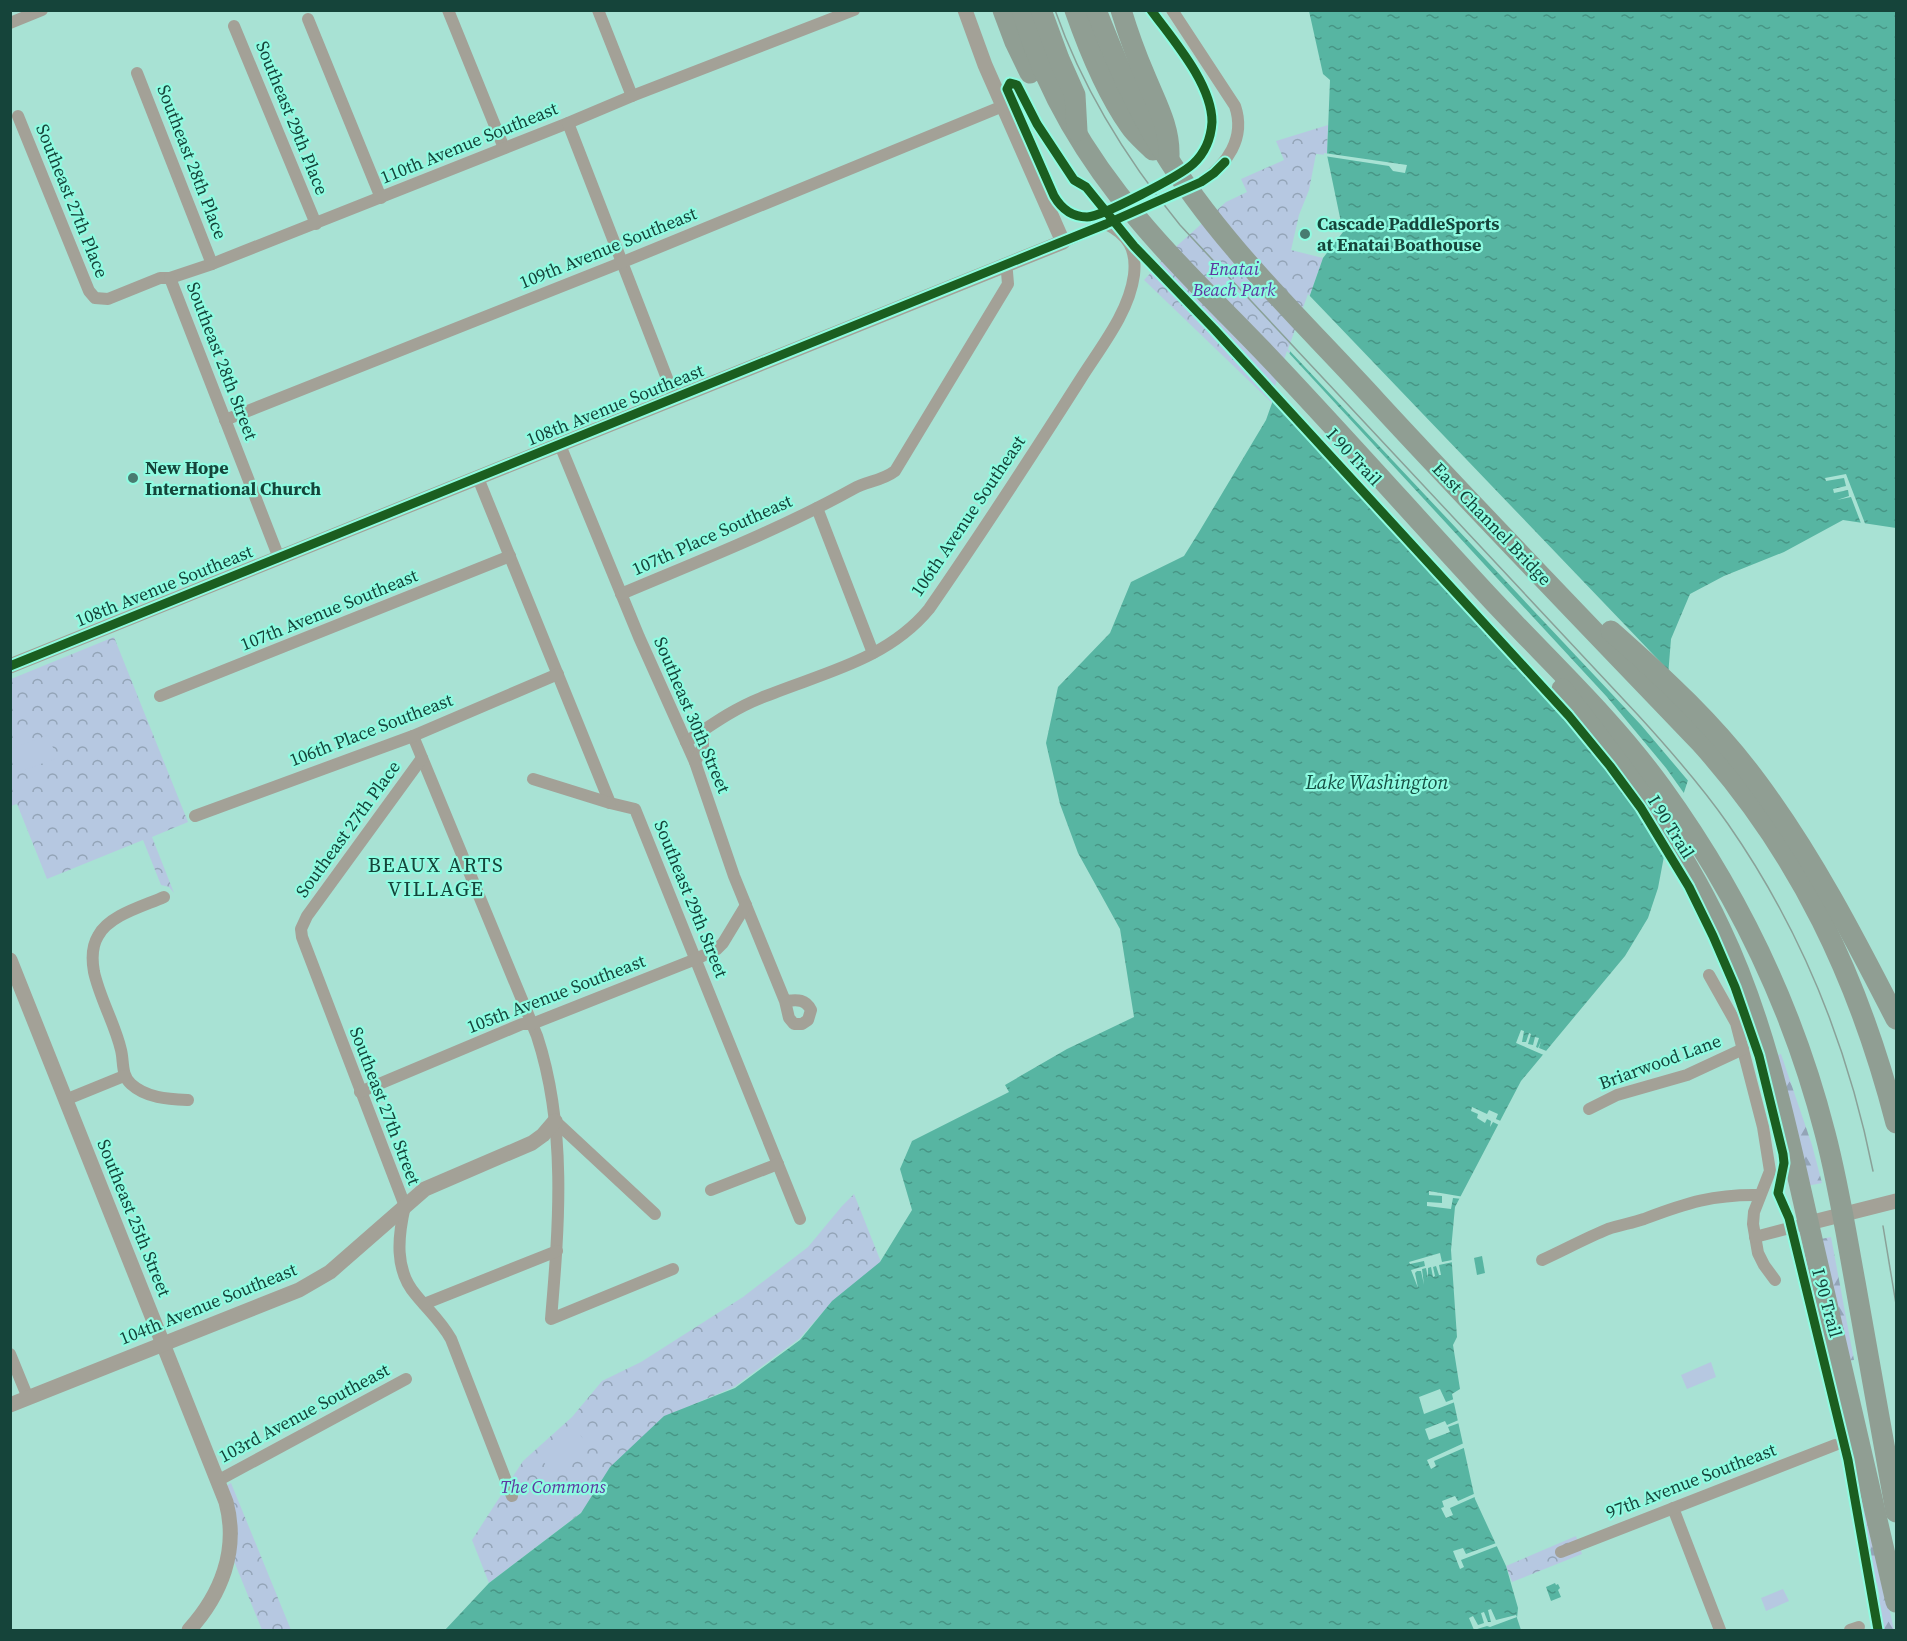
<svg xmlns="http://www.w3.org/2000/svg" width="1907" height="1641" font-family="'Source Serif 4',serif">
	<defs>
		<pattern id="forest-firs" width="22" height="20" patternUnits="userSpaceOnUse" patternTransform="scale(1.5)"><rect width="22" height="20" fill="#b6c8e1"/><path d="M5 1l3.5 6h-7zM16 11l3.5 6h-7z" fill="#93a4b7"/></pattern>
		<pattern id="park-crowns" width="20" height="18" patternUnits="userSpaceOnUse" patternTransform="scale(1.5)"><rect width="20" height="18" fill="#b6c8e1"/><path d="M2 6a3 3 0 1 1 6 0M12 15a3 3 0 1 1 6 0" fill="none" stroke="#93a4b7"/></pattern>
		<pattern id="water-ripples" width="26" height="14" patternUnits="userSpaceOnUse" patternTransform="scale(1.5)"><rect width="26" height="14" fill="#57b5a2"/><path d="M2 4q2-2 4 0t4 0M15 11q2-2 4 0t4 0" fill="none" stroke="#479585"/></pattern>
	</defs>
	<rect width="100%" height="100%" fill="#a8e2d4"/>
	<g fill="url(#forest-firs)">
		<polygon points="1781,1054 1812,1145 1822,1183 1807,1186 1775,1056"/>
		<polygon points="1831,1237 1854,1360 1848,1361 1821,1239"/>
		<polygon points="1860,1480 1894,1630 1880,1630 1876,1603 1880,1596 1877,1583 1872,1579 1855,1482"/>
	</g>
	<g fill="url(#park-crowns)">
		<polygon points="1328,125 1327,155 1316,154 1309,190 1299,215 1291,250 1323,258 1272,403 1144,280 1170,252 1226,202 1247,192 1241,179 1284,160 1276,141"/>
		<polygon points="114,637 188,822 152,837 174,893 169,887 161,885 143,840 47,879 17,804 11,806 11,679"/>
		<polygon points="854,1194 881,1262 832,1302 799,1339 734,1387 664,1417 611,1468 582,1512 489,1583 472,1540 523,1461 572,1417 602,1381 641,1362 743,1297 808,1247 842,1206"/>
		<polygon points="231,1483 291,1630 262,1630 229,1549 226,1486"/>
		<polygon points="1576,1536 1582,1554 1512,1582 1506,1566"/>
	</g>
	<g fill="#b6c8e1">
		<polygon points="48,735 57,758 19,772 11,749"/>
		<polygon points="1711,1362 1716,1377 1687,1389 1681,1375"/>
		<polygon points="572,1426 590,1446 557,1477 539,1457"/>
		<polygon points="1783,1589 1789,1601 1766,1611 1761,1598"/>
	</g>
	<g fill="url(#water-ripples)">
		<polygon points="1309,11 1896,11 1896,528 1843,520 1784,552 1724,576 1690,594 1671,639 1665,713 1689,777 1665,851 1658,888 1648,918 1625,956 1521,1081 1455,1207 1451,1250 1457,1337 1453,1345 1460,1389 1452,1394 1475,1499 1506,1566 1518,1608 1517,1618 1521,1630 445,1630 489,1583 581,1513 610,1467 664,1416 735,1388 800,1340 832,1301 880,1262 912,1210 900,1169 912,1141 1009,1092 1005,1085 1067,1049 1134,1017 1120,929 1078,853 1060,804 1046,743 1058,687 1110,633 1131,582 1184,556 1199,532 1266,420 1323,258 1343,232 1327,155 1330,80 1323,74"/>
		<polygon points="1482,1256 1485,1273 1477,1275 1474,1258"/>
		<polygon points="1555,1583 1556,1585 1558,1584 1560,1588 1558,1590 1561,1597 1551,1601 1546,1587"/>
	</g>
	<g fill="#a8e2d4">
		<polygon points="1324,153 1407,165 1405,173 1393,171 1389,166 1324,156"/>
		<polygon points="1308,294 1671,673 1669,713 1692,776 1690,783 1641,725 1288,349"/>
		<polygon points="1287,351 1607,697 1666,768 1686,796 1667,854 1629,795 1574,724 1272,395"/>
		<polygon points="1846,474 1866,526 1862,526 1851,497 1837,500 1849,496 1848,490 1834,493 1833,489 1846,486 1844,478 1826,481 1825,478"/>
		<polygon points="1521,1030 1524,1031 1522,1042 1526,1042 1529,1033 1531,1034 1528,1044 1533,1045 1535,1037 1539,1038 1536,1047 1538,1048 1541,1041 1539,1048 1549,1052 1546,1056 1516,1043"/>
		<polygon points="1472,1107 1487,1114 1489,1110 1498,1114 1496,1119 1503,1122 1501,1126 1493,1122 1490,1127 1491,1121 1487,1119 1485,1123 1477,1118 1478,1114 1471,1111"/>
		<polygon points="1429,1191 1464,1197 1462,1199 1453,1198 1451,1209 1427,1206 1427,1202 1442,1203 1442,1196 1429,1195"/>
		<polygon points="1440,1253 1442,1262 1452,1260 1453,1262 1439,1265 1441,1275 1439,1275 1436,1266 1433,1267 1435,1276 1433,1277 1431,1267 1428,1268 1428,1278 1426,1268 1422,1269 1424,1285 1421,1271 1417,1271 1415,1273 1418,1288 1411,1270 1425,1266 1424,1261 1410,1264 1409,1262"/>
		<polygon points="1440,1389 1446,1402 1454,1399 1455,1402 1424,1414 1419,1397"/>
		<polygon points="1461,1419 1462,1422 1448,1427 1450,1432 1429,1440 1425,1429 1445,1421 1447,1425"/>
		<polygon points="1464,1443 1466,1447 1434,1461 1436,1466 1431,1469 1427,1460"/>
		<polygon points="1476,1493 1477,1496 1450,1508 1453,1515 1446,1518 1441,1508 1444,1507 1442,1501 1455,1496 1458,1501"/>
		<polygon points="1499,1542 1500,1545 1461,1560 1464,1567 1460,1569 1453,1551 1463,1548 1466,1554"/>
		<polygon points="1491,1609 1496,1620 1516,1615 1517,1617 1490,1627 1487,1626 1474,1630 1469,1618 1473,1616 1478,1625 1484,1623 1481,1613 1484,1612 1488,1622 1491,1622 1488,1610"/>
	</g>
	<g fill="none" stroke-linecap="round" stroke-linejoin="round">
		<g stroke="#a3a197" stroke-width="12">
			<polyline points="448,10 504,148"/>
			<polyline points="598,10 632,96"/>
			<polyline points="308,19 381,198"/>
			<polyline points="10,23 42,10"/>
			<polyline points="234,26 316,224"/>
			<polyline points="137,73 212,264"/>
			<polyline points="18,116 89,291 95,298 108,299 160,278 170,278 212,264 568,123 632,96 854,10"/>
			<polyline points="568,123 675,399"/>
			<path d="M1063,242L1201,182C1227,165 1246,138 1235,106L1172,10"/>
			<polyline points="170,278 279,558"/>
			<polyline points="225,420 623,262 1003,106"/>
			<path d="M560,445L639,637L695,762L734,876L785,1001L789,1018L794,1024H802L808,1020L811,1010C805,998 796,1000 785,1001"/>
			<polyline points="478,478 610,803 635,809 800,1219"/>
			<polyline points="817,508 873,653"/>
			<path d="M621,594C699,561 779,530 853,489C867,481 882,481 895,471L1008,284L1007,272L1004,266"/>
			<polyline points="160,696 510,556"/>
			<path d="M413,736L537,1036C567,1127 559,1225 551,1319L673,1269"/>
			<path d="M686,742C710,726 733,709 761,698C821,673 886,661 929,609C981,534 1031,457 1080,380C1100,348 1129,313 1134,275C1137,249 1128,235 1106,224"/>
			<path d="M422,758L307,916L301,929L302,937L405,1206C398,1236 394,1270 416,1295C428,1310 441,1321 451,1339L512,1496"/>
			<polyline points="695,762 703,746 703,731"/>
			<polyline points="533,779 610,803"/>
			<polyline points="195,816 413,736 558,674"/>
			<path d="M164,897C144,906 109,915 98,936C92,946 92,961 94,972C100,999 115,1024 121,1050C124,1062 121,1075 131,1084C146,1098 168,1099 188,1100"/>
			<polyline points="1709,975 1736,1023 1763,1127 1770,1171 1754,1212 1753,1224 1758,1253 1764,1265 1775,1280"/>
			<polyline points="360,1092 522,1024 532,1024 696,959 717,949 723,943 746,905"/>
			<polyline points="65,1100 124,1076"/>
			<polyline points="1589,1109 1617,1095 1687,1075 1743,1049"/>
			<polyline points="555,1121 655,1214"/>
			<polyline points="711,1190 778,1164"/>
			<polyline points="1755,1237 1809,1223"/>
			<path d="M1542,1260C1564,1250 1586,1238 1608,1229C1620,1225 1632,1223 1644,1219C1686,1203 1714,1194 1760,1195"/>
			<polyline points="424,1304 557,1251"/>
			<polyline points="10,1354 28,1398"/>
			<polyline points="219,1480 406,1379"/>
			<polyline points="1673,1508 1720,1630"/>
			<polyline points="1561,1552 1835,1445"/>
			<polyline points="1850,1630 1859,1627"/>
		</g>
		<g stroke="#a3a197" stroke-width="15">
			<polyline points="10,666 1063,242 985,65 965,10"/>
			<path d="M10,960L226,1502C239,1550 221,1595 189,1630"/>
			<polyline points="1809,1223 1896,1201"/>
			<polyline points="10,1405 299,1290 330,1272 425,1189 532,1143 543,1135 555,1121"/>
		</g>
		<g stroke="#909e93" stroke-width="21">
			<polyline points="1003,10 1015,42 1030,73"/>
			<path d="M1022,10C1044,87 1087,159 1139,220C1177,266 1221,307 1262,350C1341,433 1416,518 1493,601C1550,662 1612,719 1661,787C1737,892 1793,1008 1825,1133C1838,1182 1846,1233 1855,1282C1869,1359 1882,1435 1896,1512"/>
			<polyline points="1041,10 1059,59 1075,95 1077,131"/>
			<path d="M1075,10C1089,50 1106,92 1130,126C1136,135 1145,142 1153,150"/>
			<path d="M1096,10C1115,58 1134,105 1162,149C1219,243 1302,320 1376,401C1482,516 1592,629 1700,742C1800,853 1859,980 1896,1123"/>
			<path d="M1121,10C1128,33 1136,55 1145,76C1156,103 1170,127 1169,156"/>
			<path d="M1611,631C1663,677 1716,726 1757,782C1812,856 1854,937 1896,1019"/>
			<path d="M1562,689C1621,765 1679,840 1720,928C1765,1022 1786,1125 1809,1226C1838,1351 1868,1476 1896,1602"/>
		</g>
		<g stroke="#8aa198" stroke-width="1.5">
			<path d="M1055,10C1083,90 1127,160 1180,225L1638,715C1670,750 1701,785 1728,824C1801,929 1848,1046 1873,1171"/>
			<polyline points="1883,1226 1896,1304"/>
		</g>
		<g stroke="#8ffbe1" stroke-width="13">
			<g id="cycleway">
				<path d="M1151,10C1173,40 1212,84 1212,122C1211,138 1205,153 1193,164C1181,175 1102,217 1087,217C1072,217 1061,208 1054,196L1007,89L1010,83L1017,85L1037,124L1074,180L1086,187L1134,246L1214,329L1569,716L1610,766L1641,808L1689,887L1713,936L1735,987L1759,1056L1783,1154L1784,1163L1778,1193L1789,1218L1848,1460L1878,1630"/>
				<polyline points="10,666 1106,224 1201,182 1214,173 1225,162"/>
			</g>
		</g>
		<use href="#cycleway" stroke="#1b5e20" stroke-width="9"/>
	</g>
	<g fill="#487b70" stroke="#8ffbe1" stroke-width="2">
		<circle cx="1305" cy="234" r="6"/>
		<circle cx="133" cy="478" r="6"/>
	</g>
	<g text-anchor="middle" stroke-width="4.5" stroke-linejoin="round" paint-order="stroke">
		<g font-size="18" fill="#15443a" stroke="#8ffbe1">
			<text transform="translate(292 118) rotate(68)" y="6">Southeast 29th Place</text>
			<text transform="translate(469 143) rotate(-22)" y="6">110th Avenue Southeast</text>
			<text transform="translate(192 162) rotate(69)" y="6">Southeast 28th Place</text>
			<text transform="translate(72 201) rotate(68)" y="6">Southeast 27th Place</text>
			<text transform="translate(608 248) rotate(-22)" y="6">109th Avenue Southeast</text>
			<text transform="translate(222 361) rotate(69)" y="6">Southeast 28th Street</text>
			<text transform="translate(615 405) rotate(-22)" y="6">108th Avenue Southeast</text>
			<text transform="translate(1354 457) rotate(47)" y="6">I 90 Trail</text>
			<text transform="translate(968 516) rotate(-56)" y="6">106th Avenue Southeast</text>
			<text transform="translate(1492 524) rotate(46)" y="6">East Channel Bridge</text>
			<text transform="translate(712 535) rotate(-24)" y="6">107th Place Southeast</text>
			<text transform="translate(164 586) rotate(-22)" y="6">108th Avenue Southeast</text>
			<text transform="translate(329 610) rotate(-22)" y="6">107th Avenue Southeast</text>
			<text transform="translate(692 715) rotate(67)" y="6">Southeast 30th Street</text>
			<text transform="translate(371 730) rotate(-21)" y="6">106th Place Southeast</text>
			<text transform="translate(1671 827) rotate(58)" y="6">I 90 Trail</text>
			<text transform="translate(348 829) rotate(-54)" y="6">Southeast 27th Place</text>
			<text transform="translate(691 899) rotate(68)" y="6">Southeast 29th Street</text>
			<text transform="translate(556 994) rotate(-21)" y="6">105th Avenue Southeast</text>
			<text transform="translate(1660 1062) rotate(-20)" y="6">Briarwood Lane</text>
			<text transform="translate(385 1106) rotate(69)" y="6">Southeast 27th Street</text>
			<text transform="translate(134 1218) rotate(68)" y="6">Southeast 25th Street</text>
			<text transform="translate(1827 1303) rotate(75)" y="6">I 90 Trail</text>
			<text transform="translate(208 1304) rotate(-22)" y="6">104th Avenue Southeast</text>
			<text transform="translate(304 1413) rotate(-28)" y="6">103rd Avenue Southeast</text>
			<text transform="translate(1691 1481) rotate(-21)" y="6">97th Avenue Southeast</text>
		</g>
		<g font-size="18" font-weight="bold" fill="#15443a" stroke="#8ffbe1" text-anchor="start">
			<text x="1317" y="230">Cascade PaddleSports<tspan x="1317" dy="21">at Enatai Boathouse</tspan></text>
			<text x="145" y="474">New Hope<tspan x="145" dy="21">International Church</tspan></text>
		</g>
		<g font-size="18" font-style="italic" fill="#5f38a0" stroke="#8ffbe1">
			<text x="1234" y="275">Enatai<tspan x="1234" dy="21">Beach Park</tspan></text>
			<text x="553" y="1493">The Commons</text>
		</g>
		<g font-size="20" font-style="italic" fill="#155145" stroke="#8ffbe1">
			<text x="1377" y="789">Lake Washington</text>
		</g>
		<g font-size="21" letter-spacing="1.5" fill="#15443a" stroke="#8ffbe1">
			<text x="436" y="872">BEAUX ARTS<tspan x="436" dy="24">VILLAGE</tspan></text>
		</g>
	</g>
	<rect width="1907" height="1641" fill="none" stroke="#15443a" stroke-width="24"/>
</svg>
